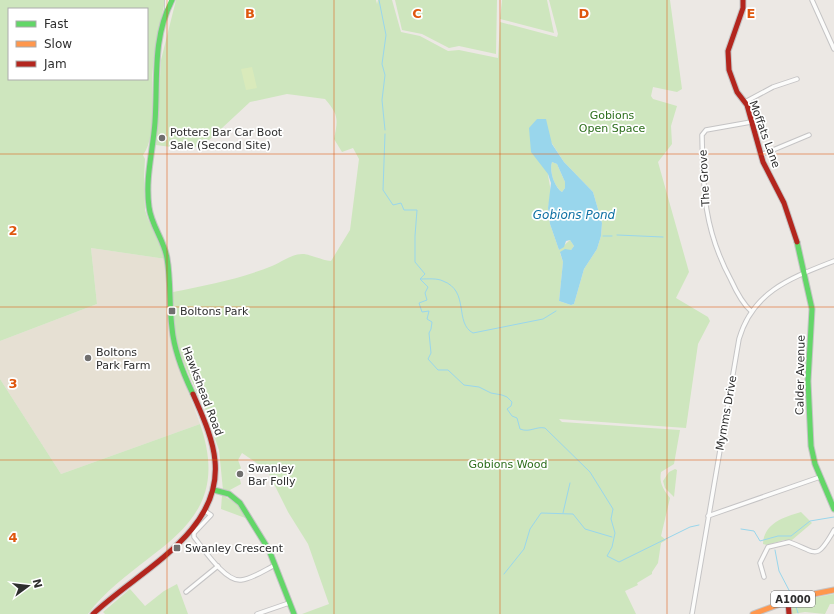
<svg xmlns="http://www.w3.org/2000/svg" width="834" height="614" font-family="'DejaVu Sans',sans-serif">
	<rect width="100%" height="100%" fill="#ece8e4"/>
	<polygon fill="#e6e0d3" points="91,248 166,259 171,339 183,378 200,424 61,474 0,379 0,341 97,304"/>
	<g fill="#cee6be" fill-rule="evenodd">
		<path d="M0,0H165C161,22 155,45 153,67C150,93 158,134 143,155L145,159L144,177L145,210L148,219L166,259L91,248L97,304L0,341ZM9,9H147V79H9Z"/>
		<path d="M176,0H376L377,4L378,0H392L401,32L420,36L448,51L459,50L498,58L500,22L557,37L558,34L549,0H670L682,89L677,92L653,87L651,96L653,99L677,106L671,126L672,144L658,162L689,272L676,298L708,317L710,321L698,344L686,428L559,419L562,422L680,430L674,464L661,472C659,483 663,489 670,498L661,536L666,540L661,543L658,563L652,572V574L637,583L638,585L625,591L636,614H302L329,604L308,544L288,512L267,470L242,453L238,460L241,468L238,471L241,484L228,491L223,490L219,450L214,436L216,434C205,403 186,376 178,345C173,328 173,310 173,292C207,285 240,279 272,266C282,262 293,253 304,254C312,255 321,260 331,261L350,230L359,159L353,148L342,152L334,139C338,120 339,115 325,99L287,94L250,102L207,142L197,147L186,149L156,145L161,60ZM551,142L564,162L593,192L602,223L601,236L597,249L584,269L574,304L571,305L559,301L563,262L560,253L571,250L574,246L570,240L559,250L550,224L548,208L551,192L548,175Z"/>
		<polygon points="395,0 497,0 496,54 459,46 449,48 422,34 402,30"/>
		<polygon points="502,0 547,0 554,33 500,19"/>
		<path d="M552,162L557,164L565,182V188L562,192C554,187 549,170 552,162Z"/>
		<path d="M0,379L61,474L200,424C238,533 139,546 88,614H0Z"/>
		<polygon points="675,469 677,470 674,497 665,488 663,481 669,472"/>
		<polygon points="222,495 238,504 248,519 221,509"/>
		<path d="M801,512L812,523L792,540H784L767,545L763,544C764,523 784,517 801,512Z"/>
		<polygon points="177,584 188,614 105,614 103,612 130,589 145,606 164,591"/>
		<polygon points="834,594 834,604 830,604 825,614 805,612 792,614 792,605 796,601"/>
	</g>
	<polygon fill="#d9eabb" points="252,67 257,88 246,90 241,69"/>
	<path fill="#99d6ec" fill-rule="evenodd" d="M537,119H546L552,144L564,162L593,192L602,223L601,236L597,249L584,269L574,304L571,305L559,301L563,262L560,252L565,249L571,250L574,246L570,240L566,241L564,247L559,250L550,224L548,208L551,183L548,174L531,152L529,128ZM552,162L557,164L565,182V188L562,192C554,187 549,170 552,162Z"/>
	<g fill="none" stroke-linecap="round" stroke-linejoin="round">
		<g stroke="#99d6ec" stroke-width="1">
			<polyline points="379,0 386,35 382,64 385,75 382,100 385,130"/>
			<path d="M385,134L383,190L393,205L401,203L404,210H417L415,236V262L425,274L420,279L428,287L425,293L427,300L419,303L422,312L429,311L427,319L432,322L431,329L429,333L431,353L428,359L438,370H448L464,385L479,387L491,393L502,395L507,397L512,402L511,406L507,409L512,416L517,418L520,429C530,433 536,426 545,428L590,472L613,509L611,519L615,533L612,547L607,556L619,562L690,527L699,525"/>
			<polyline points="617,235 663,237"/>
			<polyline points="603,236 612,236"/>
			<path d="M421,279C428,279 437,278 443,281C470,291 454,323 473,333L543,319L556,311"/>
			<polyline points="563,513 570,483"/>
			<polyline points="741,529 754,531 760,541 778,536 791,536 810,521 834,517"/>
			<polyline points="775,550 779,571 791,594"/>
			<polyline points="504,574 524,549 530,529 541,513 573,514 585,529 612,537"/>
			<polyline points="795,604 798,613"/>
		</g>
		<g stroke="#c5c4c5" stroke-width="5.5">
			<g id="street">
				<polyline points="167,0 167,8"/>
				<polyline points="812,0 834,49"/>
				<polyline points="745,102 773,87 797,79"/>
				<polyline points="761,155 809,135"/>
				<path d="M751,311C742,303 736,291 731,280C704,230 703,191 702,135L706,130L751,122"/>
				<path d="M205,511L211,515L194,533V537C203,548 225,582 241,580C252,579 265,570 275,565"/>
				<polyline points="708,516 820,477"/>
				<path d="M764,577L760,563L768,547L789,542C817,552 816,562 834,530"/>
				<polyline points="186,592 218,566"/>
				<polyline points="257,614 289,603"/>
				<path d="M692,614L739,339C753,291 791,278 834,261"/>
			</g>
		</g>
		<g stroke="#c5c4c5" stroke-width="7">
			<g id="fast">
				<path d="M172,0C152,39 158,80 155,122C153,151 145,178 149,207C151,225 164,240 167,258C171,281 169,305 172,328C174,351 183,373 193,394"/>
				<polyline points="797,242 812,309 808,381 811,446 815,464 834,509"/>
				<polyline points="214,490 229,494 240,503 269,550 294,614"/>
			</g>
		</g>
		<g stroke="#c5c4c5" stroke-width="7">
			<polyline id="slow" points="753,614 799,597 834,590"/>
		</g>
		<g stroke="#c5c4c5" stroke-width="7">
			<g id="jam">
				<polyline points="743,0 743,8 728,51 729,70 737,92 747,105 763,162 784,203 797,242"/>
				<polyline points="788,601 789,614"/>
				<path d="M93,614C138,571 222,533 215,461C213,438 202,415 193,394"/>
			</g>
		</g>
		<use href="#street" stroke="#fcfcfb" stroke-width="3.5"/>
		<use href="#fast" stroke="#63d668" stroke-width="5"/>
		<use href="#slow" stroke="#ff974d" stroke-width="5"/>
		<use href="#jam" stroke="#b3261e" stroke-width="5"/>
	</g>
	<path fill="none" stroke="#df570e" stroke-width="1" stroke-opacity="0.55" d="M167,0V614M334,0V614M500,0V614M667,0V614M0,154H834M0,307H834M0,460H834"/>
	<g fill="#706f6e" stroke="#fff" stroke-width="1.5">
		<circle cx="162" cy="138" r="4"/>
		<rect x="168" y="307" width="8" height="8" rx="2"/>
		<circle cx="88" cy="358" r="4"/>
		<circle cx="240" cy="474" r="4"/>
		<rect x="173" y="544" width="8" height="8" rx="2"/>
	</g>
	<g text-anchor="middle" stroke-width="3.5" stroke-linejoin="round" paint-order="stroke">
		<rect fill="#fff" stroke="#6d6d6d" stroke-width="1" x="771" y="591" width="44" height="16" rx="3"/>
		<g font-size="10" font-weight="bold" fill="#2e2e2e">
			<text x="793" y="603">A1000</text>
		</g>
		<g font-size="11" fill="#2c6e1b" stroke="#fff">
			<text x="612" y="119">Gobions<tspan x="612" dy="13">Open Space</tspan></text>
			<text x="508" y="468">Gobions Wood</text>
		</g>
		<g font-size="11" fill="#2e2e2e" stroke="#fff" text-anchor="start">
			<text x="170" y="136">Potters Bar Car Boot<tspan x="170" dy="13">Sale (Second Site)</tspan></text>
			<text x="180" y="315">Boltons Park</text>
			<text x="96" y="356">Boltons<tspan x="96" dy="13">Park Farm</tspan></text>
			<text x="248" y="472">Swanley<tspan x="248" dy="13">Bar Folly</tspan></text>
			<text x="185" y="552">Swanley Crescent</text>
		</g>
		<g font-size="11" fill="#2e2e2e" stroke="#fff">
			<text transform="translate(765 134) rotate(70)" y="4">Moffats Lane</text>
			<text transform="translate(704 178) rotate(-93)" y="4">The Grove</text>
			<text transform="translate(800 375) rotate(-89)" y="4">Calder Avenue</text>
			<text transform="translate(203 391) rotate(69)" y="4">Hawkshead Road</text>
			<text transform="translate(726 413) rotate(-80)" y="4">Mymms Drive</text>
		</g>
		<g font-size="12" font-style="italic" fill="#0d6fa3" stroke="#fff">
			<text x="574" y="219">Gobions Pond</text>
		</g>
	</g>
	<g font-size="13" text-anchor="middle" font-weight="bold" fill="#df570e" stroke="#fff" stroke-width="3.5" stroke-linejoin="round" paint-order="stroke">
		<text x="250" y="18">B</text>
		<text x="417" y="18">C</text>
		<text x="584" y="18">D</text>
		<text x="751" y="18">E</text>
		<text x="13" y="235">2</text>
		<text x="13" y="388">3</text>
		<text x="13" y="542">4</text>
	</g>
	<rect x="8" y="8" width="140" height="72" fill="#ffffff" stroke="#ababab"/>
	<rect x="16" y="21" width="20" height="6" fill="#63d668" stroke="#ababab"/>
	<text x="44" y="28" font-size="12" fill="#2e2e2e">Fast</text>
	<rect x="16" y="41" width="20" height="6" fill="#ff974d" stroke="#ababab"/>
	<text x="44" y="48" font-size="12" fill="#2e2e2e">Slow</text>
	<rect x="16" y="61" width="20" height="6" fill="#b3261e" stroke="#ababab"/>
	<text x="44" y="68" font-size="12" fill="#2e2e2e">Jam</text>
	<g transform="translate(28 586) rotate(75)" stroke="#ffffff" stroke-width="3" paint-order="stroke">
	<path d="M0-3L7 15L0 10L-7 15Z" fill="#2e2e2e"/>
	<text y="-6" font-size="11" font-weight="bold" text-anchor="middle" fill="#2e2e2e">N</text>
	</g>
</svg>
